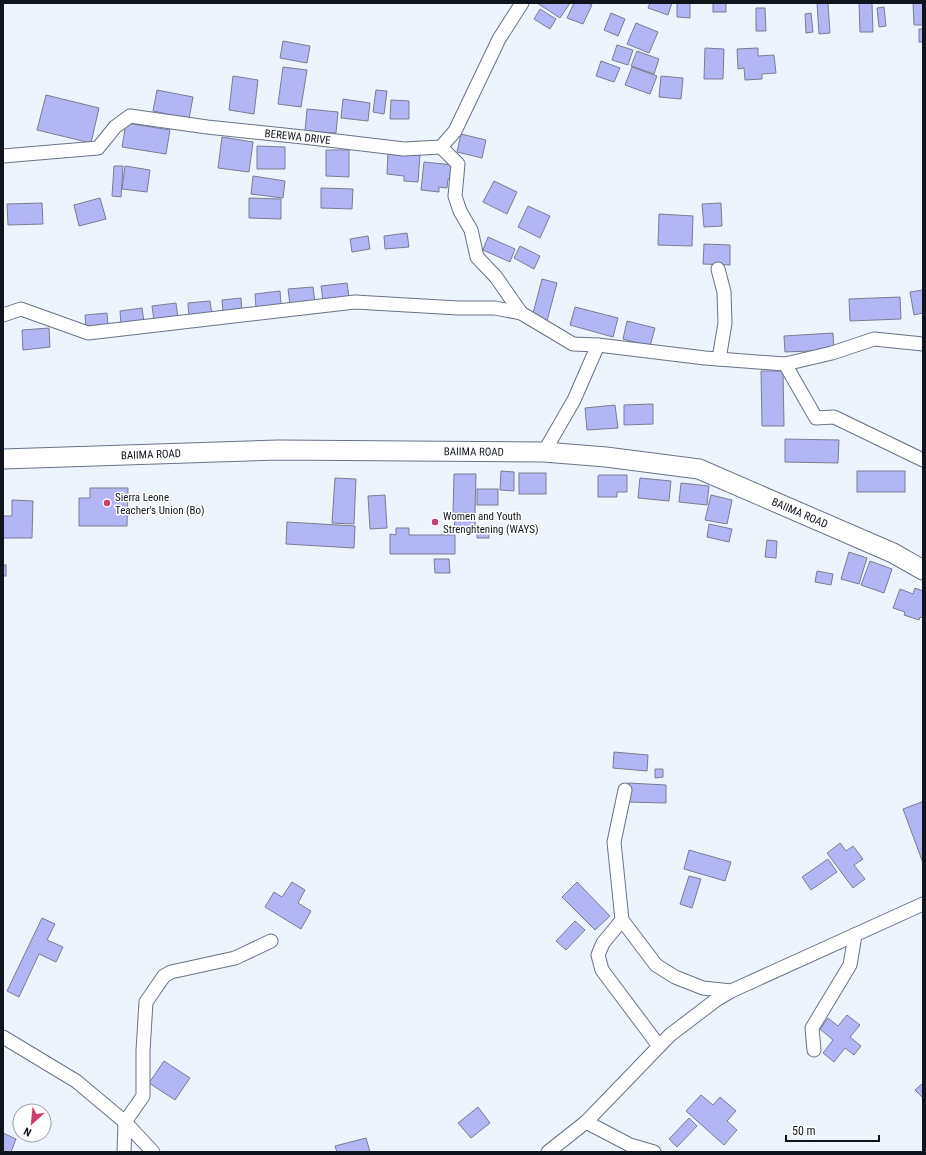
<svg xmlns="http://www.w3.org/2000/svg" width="926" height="1155" font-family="'Roboto Condensed',sans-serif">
	<rect width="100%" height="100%" fill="#eef4fd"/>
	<g fill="#b3b6f5" stroke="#7a7c93">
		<polygon points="537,3 570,3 560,18"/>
		<polygon points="574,3 587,3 592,5 583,24 567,18"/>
		<polygon points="650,3 672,3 668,15 648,8"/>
		<polygon points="677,3 690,3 690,18 677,17"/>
		<rect x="713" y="3" width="13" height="9"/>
		<polygon points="817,3 828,3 830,33 819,34"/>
		<polygon points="859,3 872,3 873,32 860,32"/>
		<polygon points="913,3 923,3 923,25 914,25"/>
		<polygon points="884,7 886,26 879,27 877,8"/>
		<polygon points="756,8 765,8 766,31 756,31"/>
		<polygon points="540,9 556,19 550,29 534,19"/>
		<polygon points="611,13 625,19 618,36 604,30"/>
		<polygon points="811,13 813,32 806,33 805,14"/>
		<polygon points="636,23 658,32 649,53 627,44"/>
		<rect x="919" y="29" width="4" height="13"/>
		<polygon points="283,41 310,46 307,63 280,58"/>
		<polygon points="617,45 633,50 628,65 612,60"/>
		<polygon points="705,48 724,49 723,79 704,79"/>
		<polygon points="758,48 758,56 774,55 776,73 762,74 762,79 745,80 744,68 738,69 737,49"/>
		<polygon points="637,51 659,59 654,74 631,66"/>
		<polygon points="601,61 620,68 614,82 596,76"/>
		<polygon points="283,67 307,70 301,107 278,104"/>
		<polygon points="632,67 657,76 650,94 625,85"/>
		<polygon points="233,76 258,80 254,114 229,110"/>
		<polygon points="661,76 683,78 681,99 659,97"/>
		<polygon points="157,90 193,97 189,119 153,111"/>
		<polygon points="376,90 387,91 384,114 373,112"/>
		<polygon points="46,95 99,108 91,143 37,130"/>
		<polygon points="343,99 370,103 368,121 341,118"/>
		<polygon points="391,100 409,101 409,119 390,119"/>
		<polygon points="307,109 338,112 336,133 305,131"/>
		<polygon points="126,123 170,130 166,154 122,147"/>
		<polygon points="461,134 486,140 482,158 457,152"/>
		<polygon points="222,137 253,142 249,172 218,168"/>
		<polygon points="257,146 285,147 285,169 257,169"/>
		<polygon points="326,150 349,150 349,177 326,176"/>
		<polygon points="388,152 420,155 418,182 404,181 404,176 387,174"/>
		<polygon points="424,162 454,165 452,180 448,179 447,188 439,187 439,192 421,190"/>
		<polygon points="114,166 123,166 121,197 112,196"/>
		<polygon points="125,166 150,170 147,192 122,189"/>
		<polygon points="253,176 285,181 283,198 251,194"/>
		<polygon points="494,181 517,192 507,214 483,202"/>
		<polygon points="321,188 353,189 352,209 321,208"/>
		<polygon points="100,198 106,219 79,226 74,205"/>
		<polygon points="249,198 281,199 281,219 249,218"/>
		<polygon points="42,203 43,224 8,225 7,204"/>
		<polygon points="721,203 722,226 704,227 702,204"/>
		<polygon points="528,206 550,216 540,238 518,227"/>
		<polygon points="659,214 693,216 692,246 658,245"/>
		<polygon points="407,233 409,247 385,249 384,236"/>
		<polygon points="368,236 370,249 352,252 350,239"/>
		<polygon points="488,237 515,249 510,262 483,250"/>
		<polygon points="704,244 730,245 730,265 703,264"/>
		<polygon points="520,246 540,256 534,269 514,258"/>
		<polygon points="542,279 557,283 547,321 532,317"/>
		<polygon points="347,283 349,297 323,300 321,286"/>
		<polygon points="313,287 315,303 290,305 288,289"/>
		<polygon points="923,290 923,313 914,315 910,292"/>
		<polygon points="280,291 281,305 256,307 255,294"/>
		<polygon points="900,297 901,319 850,321 849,299"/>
		<polygon points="241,298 242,312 223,313 222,300"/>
		<polygon points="210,301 212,315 189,317 188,303"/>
		<polygon points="176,303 178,319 154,321 152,306"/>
		<polygon points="575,307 618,318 613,337 570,325"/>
		<polygon points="142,308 144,322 121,325 120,311"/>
		<polygon points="107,313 108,325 86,328 85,315"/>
		<polygon points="627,321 655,328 650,346 623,339"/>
		<polygon points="49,328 50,347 23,350 22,330"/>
		<polygon points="833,333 834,350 785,352 784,336"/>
		<polygon points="761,371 783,371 784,426 762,426"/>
		<polygon points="653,404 653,424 624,425 624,405"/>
		<polygon points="615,405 618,428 587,430 585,408"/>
		<polygon points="785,439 839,440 838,463 785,462"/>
		<polygon points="501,471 514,472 514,491 500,490"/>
		<rect x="857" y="471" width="48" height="21"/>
		<rect x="519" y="473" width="27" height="21"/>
		<polygon points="454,474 476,474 475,513 453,513"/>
		<polygon points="599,475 627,475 627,492 617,492 617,497 598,497 598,476"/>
		<polygon points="335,478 356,479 354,524 332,523"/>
		<polygon points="640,478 671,481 669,501 638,498"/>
		<polygon points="681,483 709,486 707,505 679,502"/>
		<polygon points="90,488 128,488 127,526 79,526 79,498 90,498"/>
		<rect x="477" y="489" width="21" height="16"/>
		<polygon points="385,495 387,528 370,529 368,496"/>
		<polygon points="711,495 732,500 727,524 705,520"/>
		<polygon points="12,500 33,501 32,538 3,538 3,516 12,516"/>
		<polygon points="455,515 475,515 475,532 454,532"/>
		<polygon points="287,522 355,526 354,548 286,544"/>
		<polygon points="709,524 732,529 729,542 707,537"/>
		<polygon points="396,528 409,528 409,535 455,535 455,554 390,554 390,534 396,535"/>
		<polygon points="477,529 489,530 489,538 477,538"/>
		<polygon points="767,540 777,541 776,558 765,557"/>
		<polygon points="849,552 867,558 859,584 841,579"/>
		<polygon points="434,559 449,559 450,573 435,573"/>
		<polygon points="870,561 892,569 884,593 861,585"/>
		<rect x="3" y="565" width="3" height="11"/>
		<polygon points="817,571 833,574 831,585 815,582"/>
		<polygon points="915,588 923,591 923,618 920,617 919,620 904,615 905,612 893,608 900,589 913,594"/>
		<polygon points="614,752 648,755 647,771 613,768"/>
		<polygon points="655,769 663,769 663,777 655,778"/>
		<polygon points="628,783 666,785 666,803 628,802"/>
		<polygon points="922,802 923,806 923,863 903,809"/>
		<polygon points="840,843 846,851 853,846 863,859 854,865 865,879 853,888 827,853"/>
		<polygon points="689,850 731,862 725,881 684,869"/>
		<polygon points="828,859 837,872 811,890 802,877"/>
		<polygon points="689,876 701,879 692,908 680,904"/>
		<polygon points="292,882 305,890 298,903 311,911 301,929 265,907 274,892 282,897"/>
		<polygon points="577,882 610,916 595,930 562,897"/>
		<polygon points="42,918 55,924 47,940 63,947 56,962 39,954 19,997 7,991"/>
		<polygon points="575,921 585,930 566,950 556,941"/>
		<polygon points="847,1015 860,1025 850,1037 861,1046 854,1055 845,1048 834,1062 823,1053 833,1040 820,1029 828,1018 838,1026"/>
		<polygon points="164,1061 190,1078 175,1100 149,1083"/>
		<polygon points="923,1083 923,1098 915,1090"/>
		<polygon points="701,1095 713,1105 720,1097 736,1111 727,1121 737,1130 724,1145 686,1111"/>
		<polygon points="478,1107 490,1123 471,1138 458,1123"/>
		<polygon points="689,1118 697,1126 677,1147 669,1139"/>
		<polygon points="3,1133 16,1139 11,1152 3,1152"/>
		<polygon points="366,1138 370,1152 337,1152 335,1146"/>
	</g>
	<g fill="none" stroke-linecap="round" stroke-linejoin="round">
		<g stroke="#677388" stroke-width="15">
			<g id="street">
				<polyline points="441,147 458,164 455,196 460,211 471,230 477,257 496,277 521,313"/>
				<path id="s1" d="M3,156L98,148L115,127L130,116L207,127L303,137L404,149L441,147L455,131L499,39L522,3"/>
				<polyline points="718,269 724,292 725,323 719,359"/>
				<polyline points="3,315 21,309 88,333 355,302 458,308 495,308 521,313 573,344 598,345 705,358 785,364 816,418 834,417 923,460"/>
				<polyline points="785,364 832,353 874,339 923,344"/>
				<polyline points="544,452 574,400 598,345"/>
				<polyline points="625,790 614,842 622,920 656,965 675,977 703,988 731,991"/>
				<polyline points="622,920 603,943 598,955 602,970 659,1046"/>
				<polyline points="3,1037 76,1081 125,1122 153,1152"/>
				<polyline points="814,1050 812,1028 850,965 855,935"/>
				<polyline points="586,1122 630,1145 654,1152"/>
				<polyline points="124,1152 125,1122 143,1096 143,1051 146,1002 164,976 171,972 235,958 271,941"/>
				<polyline points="548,1152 586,1122 670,1035 716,1000 731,991 923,904"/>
			</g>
		</g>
		<g stroke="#677388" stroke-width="21">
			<g id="secondary">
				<path id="s2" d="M3,459L278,450L544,452L606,457L699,469L893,553L923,570"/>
			</g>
		</g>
		<use href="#street" stroke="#fff" stroke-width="13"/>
		<use href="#secondary" stroke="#fff" stroke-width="19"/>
	</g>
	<g fill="#cb3f70" stroke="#fff" stroke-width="1.5">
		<circle cx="107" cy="503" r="4"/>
		<circle cx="435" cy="522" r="4"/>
	</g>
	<g text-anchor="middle" stroke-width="3" stroke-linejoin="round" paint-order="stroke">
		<g font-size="11" fill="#10151d" stroke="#fff">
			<text dy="4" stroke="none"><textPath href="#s1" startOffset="310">BEREWA DRIVE</textPath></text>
			<text dy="4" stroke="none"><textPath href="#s2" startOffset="471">BAIIMA ROAD</textPath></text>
			<text dy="4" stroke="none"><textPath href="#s2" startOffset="148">BAIIMA ROAD</textPath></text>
			<text dy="4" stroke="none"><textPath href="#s2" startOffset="807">BAIIMA ROAD</textPath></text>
		</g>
		<g font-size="11" fill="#10151d" stroke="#fff" text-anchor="start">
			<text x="115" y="501">Sierra Leone<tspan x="115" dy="13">Teacher's Union (Bo)</tspan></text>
			<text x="443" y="520">Women and Youth<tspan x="443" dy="13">Strenghtening (WAYS)</tspan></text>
		</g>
	</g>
	<rect width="926" height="1155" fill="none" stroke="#10151d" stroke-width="8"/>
	<g transform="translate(32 1123) rotate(207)"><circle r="19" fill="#ffffff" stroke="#9fa1a5"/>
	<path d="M0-3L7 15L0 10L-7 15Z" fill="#cb3f70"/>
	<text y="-6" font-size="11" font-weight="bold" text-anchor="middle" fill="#10151d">N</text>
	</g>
	<path d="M786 1135v6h93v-6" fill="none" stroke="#10151d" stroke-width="2"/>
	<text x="792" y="1135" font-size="12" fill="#10151d" stroke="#ffffff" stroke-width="3" paint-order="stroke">50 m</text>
</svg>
